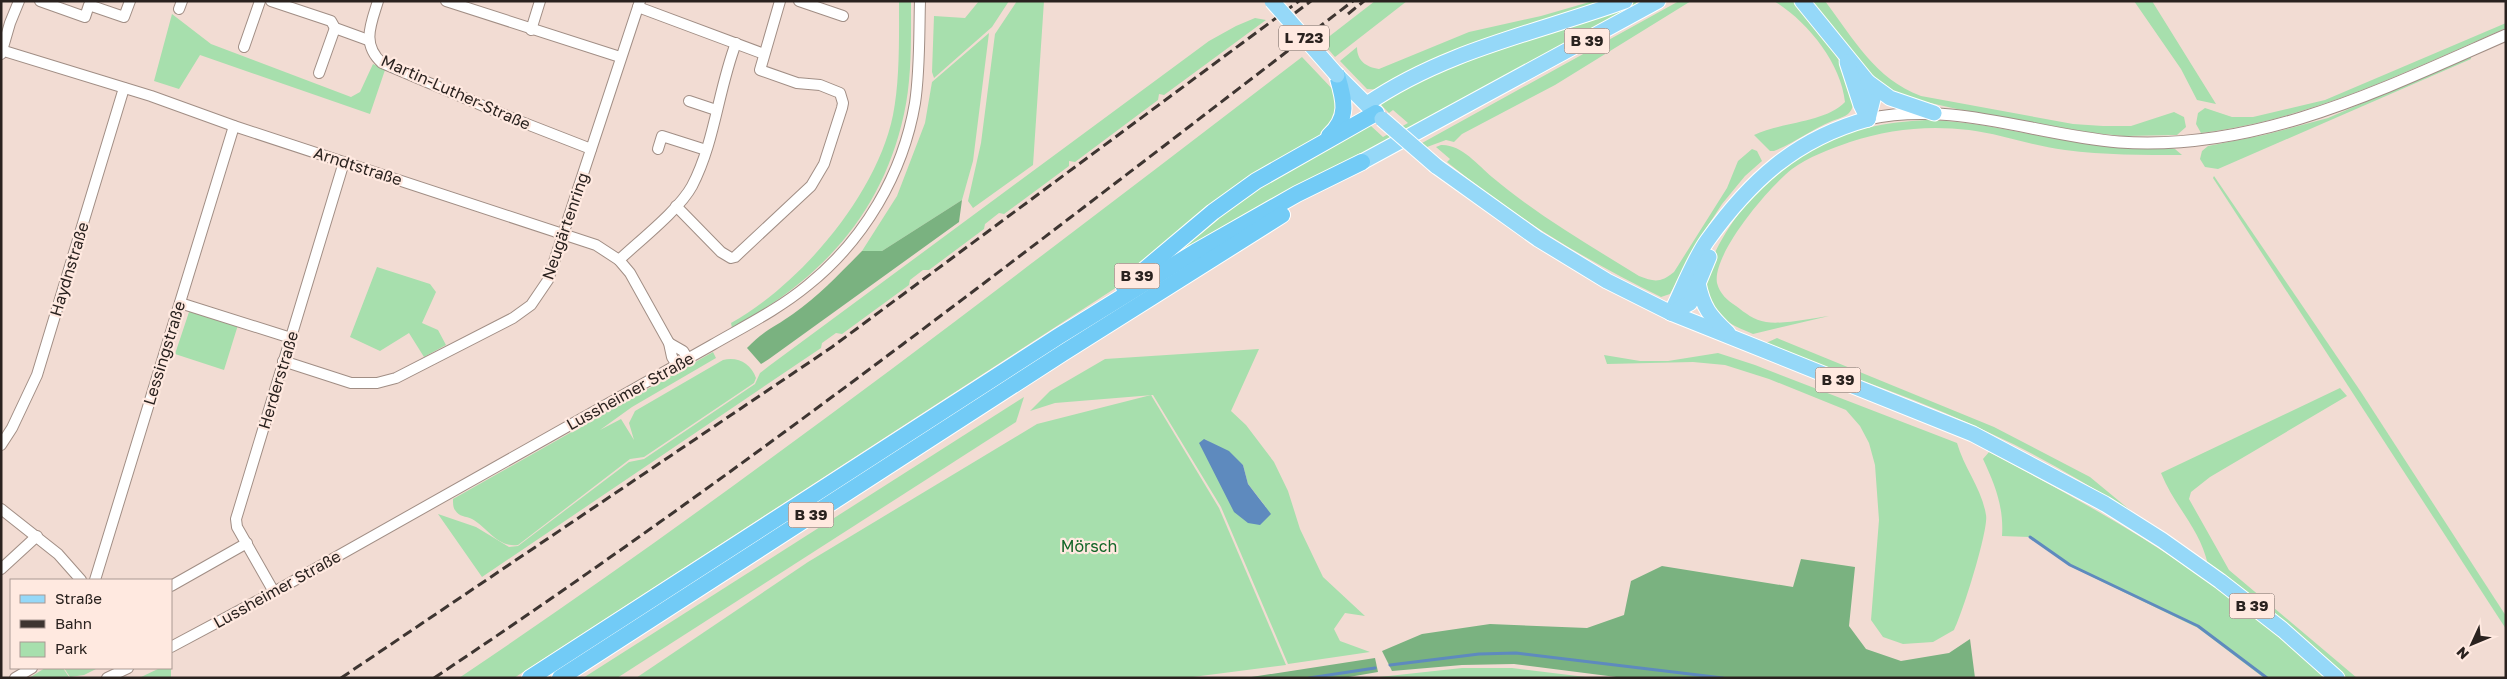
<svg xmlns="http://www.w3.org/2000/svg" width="2507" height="679" font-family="'Golos Text',sans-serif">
	<rect width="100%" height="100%" fill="#f2dcd3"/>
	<g fill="#a7dfad" fill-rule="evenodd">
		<path d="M899,1H911C911,39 912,78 904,114C882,215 820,280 732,328L731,323C801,284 877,194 893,115C900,81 899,36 899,1Z"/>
		<polygon points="979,1 1009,1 992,27 934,78 932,72 934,16 965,18"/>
		<polygon points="1017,1 1044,1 1033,165 973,208 968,201 981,143 995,34"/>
		<polygon points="1375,1 1407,1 1335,57 1322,42"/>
		<path d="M1593,1H1610L1382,90L1367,89L1340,61L1357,47C1357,61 1366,67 1379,69L1469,32L1541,16Z"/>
		<polygon points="1635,1 1637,3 1632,7 1154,269 1255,189 1372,124 1371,126 1383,137 1408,123 1393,110 1389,113 1381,105 1383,101 1461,59"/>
		<polygon points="1679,1 1691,1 1555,85 1462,134 1454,142 1446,140 1427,147 1422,143"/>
		<path d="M1774,1H1795C1810,19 1871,90 1849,113C1845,117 1837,119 1832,121C1811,130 1794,143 1774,151H1770L1754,135C1780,122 1825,123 1845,102C1841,63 1807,21 1774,1Z"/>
		<path d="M1810,1H1825C1853,38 1875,79 1921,96L2073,124L2103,126H2131L2174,112L2184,117L2186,127L2177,135L2124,136L2092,133L1957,109L1899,96L1872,77Z"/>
		<polygon points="2134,1 2152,1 2216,104 2197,100 2181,69"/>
		<polygon points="172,14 211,44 351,97 360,92 373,64 385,70 370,114 200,55 179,89 154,81"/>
		<polygon points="1255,18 1266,20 1164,95 1159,94 1158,100 1075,162 1069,161 1069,166 1004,214 999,213 985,224 984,229 929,270 923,270 910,280 909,285 842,334 836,333 822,343 821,348 482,577 438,514 476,527 509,547 518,546 629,462 644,459 755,384 760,373 769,366 1209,41 1236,26"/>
		<path d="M2506,23V28C2406,72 2311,119 2201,133L2196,124L2198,113L2205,108L2232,117H2253L2325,100Z"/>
		<polygon points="989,33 973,161 962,200 882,251 862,251 897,196 925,123 932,82"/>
		<polygon points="2471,56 2471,59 2218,169 2205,167 2200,159 2202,151 2208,146 2264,135 2328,118"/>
		<path d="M1302,57L1338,95L1333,128L1114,289L514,678H459C749,483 1024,269 1302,57Z"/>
		<path d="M1927,120C1980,121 2031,136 2083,143C2112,147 2140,147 2168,147L2175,149L2182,155C2143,155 2104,155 2065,150C2032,146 2001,134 1969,130C1928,125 1889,129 1850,142C1830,149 1808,157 1792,169C1769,187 1712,254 1717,283C1720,294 1727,300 1736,306C1745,313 1754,320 1766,322C1782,325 1812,318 1829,316L1753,334C1739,328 1717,319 1709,305C1691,271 1744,202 1768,180C1781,169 1796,158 1811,149C1846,129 1887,122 1927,120Z"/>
		<path d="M1441,145C1461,144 1478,165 1492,177C1537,215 1589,245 1639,276C1654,282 1661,283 1674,272L1727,188L1738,161L1752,149L1757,151L1762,161L1745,176L1722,204L1696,244L1670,294L1661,297C1585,260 1513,216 1447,162L1450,159L1436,147Z"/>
		<polygon points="2214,176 2361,392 2506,616 2506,629 2213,178"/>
		<polygon points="377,267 430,284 436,292 422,323 438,330 446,345 424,357 409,333 380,351 350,337"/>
		<polygon points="190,309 238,325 224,370 175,354"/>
		<path d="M1777,338L1994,427L2090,477L2142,520C2095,488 2046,459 1994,435C1921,399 1841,375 1766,343Z"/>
		<path d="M1259,349L1231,411L1246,425L1274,462L1288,491L1300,529L1323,577L1365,616L1345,613L1334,629L1340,641L1370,652L1288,664L1221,507L1153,395L1055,403L1030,411L1050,391L1105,359ZM1205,439L1243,465L1248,484L1266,507Z"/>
		<path d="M713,352L716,358L632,407L600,430L621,419L634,440L629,423L635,411L723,360C737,356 751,363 756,378L754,383L644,457L630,459L518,545C498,548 488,528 472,519C466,516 459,517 455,510C453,508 453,502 453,499Z"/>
		<path d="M1718,353L1755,365L1957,443C1964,468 1982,489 1986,515C1989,529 1962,615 1954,630L1933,642L1903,644L1883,637L1871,620L1879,520L1875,465L1869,443L1860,426L1846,410L1769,379L1725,365L1693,362L1607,364L1604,355L1640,361H1668Z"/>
		<path d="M2340,388L2347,396L2210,477L2191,492L2189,499L2229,570L2357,678H2347L2321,654L2208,565C2200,528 2174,506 2161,473Z"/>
		<polygon points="1151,395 1219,508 1286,665 1185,678 636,678 808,562 1037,424"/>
		<polygon points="1024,397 1016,422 617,678 583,678"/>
		<path d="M1989,452C2110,515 2227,583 2327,678H2264L2198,628L2072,567L2029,537L2002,536C2004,507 1995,485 1983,459Z"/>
		<polygon points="45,668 63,668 69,677 29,678"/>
		<polygon points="64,668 98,668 84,675 70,677"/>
		<polygon points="160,668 171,668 171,678 139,678"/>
		<polygon points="1462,668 1512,668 1594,678 1370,678"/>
	</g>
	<g fill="#7ab280">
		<path d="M962,200L959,222L769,359L761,364L747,348C764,330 775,327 793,314C819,296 840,273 862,251H882Z"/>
		<polygon points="1801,559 1855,567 1849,626 1866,649 1901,661 1949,653 1970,639 1975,678 1624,678 1514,664 1462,665 1392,671 1382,651 1422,634 1490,624 1587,628 1624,615 1631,581 1662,566 1793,587"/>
		<polygon points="1375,658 1378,672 1343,678 1245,678"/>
	</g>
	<polygon fill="#5e8abe" points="1204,439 1229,451 1243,465 1248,484 1271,514 1260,525 1248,523 1234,512 1199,443"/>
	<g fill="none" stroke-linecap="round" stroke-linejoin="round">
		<g stroke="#5e8abe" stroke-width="3">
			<polyline points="2030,537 2070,565 2198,626 2267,678"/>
			<polyline points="1390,665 1479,654 1516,653 1723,678"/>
			<polyline points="1309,678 1375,668"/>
		</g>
		<g stroke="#a18e85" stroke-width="12">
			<g id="minor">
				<polyline points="40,1 85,17 89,5 124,17 130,1"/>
				<polyline points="271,1 331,21 335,28 368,40"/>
				<path d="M378,1C371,24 361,44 382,63L514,119L591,149"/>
				<polyline points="446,1 620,57"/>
				<polyline points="799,1 843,16"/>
				<polyline points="638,7 764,54"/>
				<polyline points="179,9 182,1"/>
				<polyline points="531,30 540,1"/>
				<polyline points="244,47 260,1"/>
				<polyline points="1,50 151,96 234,126 596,245 619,260 630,273 669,343 672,357 677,365"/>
				<polyline points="1,54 10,23 19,1"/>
				<polyline points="319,73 335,28"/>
				<polyline points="689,101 716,110"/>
				<polyline points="658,149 662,136 706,150"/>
				<polyline points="676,206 721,252 731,258 735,257 811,186 824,164 842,108 843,103 840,93 820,85 797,83 760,70 780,1"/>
				<path d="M619,260C639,241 679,210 692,186C715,142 718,90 736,43"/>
				<polyline points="180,303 291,338"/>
				<polyline points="669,343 683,351 688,359"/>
				<polyline points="283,361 351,383 377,383 396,378 513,318 531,305 548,280 640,1"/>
				<polyline points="1,445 12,428 37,375 124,88"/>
				<polyline points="1,509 58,554 81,580"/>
				<polyline points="1,569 37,536"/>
				<polyline points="95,580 234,126"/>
				<polyline points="171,586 247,543"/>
				<polyline points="274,592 237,527 236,519 344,162"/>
				<path d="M171,647L274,592L712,345C745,326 779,309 808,285C864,240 903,174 915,103C920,70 919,35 920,1"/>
				<polyline points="15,678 32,668"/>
				<polyline points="107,678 128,668"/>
			</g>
		</g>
		<g stroke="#a18e85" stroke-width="13">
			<path id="tertiary" d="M1868,119C1952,100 2035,135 2119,142C2257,152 2383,89 2506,35"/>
		</g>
		<g stroke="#fff" stroke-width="17">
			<g id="primary">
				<polyline points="1802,1 1867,81 1873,99 1868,119"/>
				<polyline points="1847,62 1861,105 1868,119"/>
				<polyline points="1337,75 1373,111"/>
				<polyline points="1868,82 1890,98 1934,113"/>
				<path d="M1367,104C1446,50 1536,33 1625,1"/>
				<polyline points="1362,162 1658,1"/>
				<polyline points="1436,166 1538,239 1607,281 1671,313 1973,434 2105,504 2162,540 2220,581 2283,630 2337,678"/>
				<path d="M1698,283C1703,308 1710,316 1728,333"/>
				<path d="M1671,313C1682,291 1693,261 1707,241C1750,181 1795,139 1868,119"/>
				<polyline points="1671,313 1690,303 1709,257"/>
			</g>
		</g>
		<g stroke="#fff" stroke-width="18">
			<g id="trunk">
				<path d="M1329,136C1350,117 1344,99 1337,75"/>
				<polyline points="1124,287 1213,212 1256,181 1376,113"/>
				<polyline points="530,678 1059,336 1195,252 1297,194 1362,162"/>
				<polyline points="560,678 1063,353 1282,215"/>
			</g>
		</g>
		<use href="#minor" stroke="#fff" stroke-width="10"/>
		<use href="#tertiary" stroke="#fff" stroke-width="11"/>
		<use href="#primary" stroke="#95d8f8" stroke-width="15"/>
		<use href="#trunk" stroke="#72cbf6" stroke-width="16"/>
		<g stroke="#3e3531" stroke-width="3" stroke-dasharray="10 5" stroke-linecap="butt">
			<polyline points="1295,13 1311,1"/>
			<polyline points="1348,14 1364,1"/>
			<polyline points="341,678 832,347 1299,1"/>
			<path d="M434,678C751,467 1051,232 1353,1"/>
		</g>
		<g stroke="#fff" stroke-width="17" stroke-linecap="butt">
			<g id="primary-bridge">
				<polyline points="1272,1 1337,75"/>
				<polyline points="1382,119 1436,166"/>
			</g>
		</g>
		<use href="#primary-bridge" stroke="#95d8f8" stroke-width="15"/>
	</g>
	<g text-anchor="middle" stroke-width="4.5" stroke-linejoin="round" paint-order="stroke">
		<g fill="#ffe9e0" stroke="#6a5e59" stroke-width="1">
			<rect x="1279" y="25.5" width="50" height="25" rx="4"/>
			<rect x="1564.5" y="28.5" width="45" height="25" rx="4"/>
			<rect x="1114.5" y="263.5" width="45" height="25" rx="4"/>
			<rect x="1815.5" y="367.5" width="45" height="25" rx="4"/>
			<rect x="788.5" y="502.5" width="45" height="25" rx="4"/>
			<rect x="2229.5" y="593.5" width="45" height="25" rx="4"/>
		</g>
		<g font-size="15" font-weight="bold" fill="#2a221f">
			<text x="1304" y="43">L 723</text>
			<text x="1587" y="46">B 39</text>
			<text x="1137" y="281">B 39</text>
			<text x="1838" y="385">B 39</text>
			<text x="811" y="520">B 39</text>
			<text x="2252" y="611">B 39</text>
		</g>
		<g font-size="16" fill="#2a221f" stroke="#ffe9e0">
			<text transform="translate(456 92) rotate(24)" y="6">Martin-Luther-Straße</text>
			<text transform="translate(358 166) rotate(18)" y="6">Arndtstraße</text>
			<text transform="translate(565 226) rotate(-71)" y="6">Neugärtenring</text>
			<text transform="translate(69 269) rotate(-73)" y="6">Haydnstraße</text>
			<text transform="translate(164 353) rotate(-73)" y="6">Lessingstraße</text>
			<text transform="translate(278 380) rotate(-73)" y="6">Herderstraße</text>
			<text transform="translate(630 391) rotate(-29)" y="6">Lussheimer Straße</text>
			<text transform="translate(277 589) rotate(-29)" y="6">Lussheimer Straße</text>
		</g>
		<g font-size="16" fill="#126628" stroke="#ffe9e0">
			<text x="1089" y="552">Mörsch</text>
		</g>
	</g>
	<rect width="2507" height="679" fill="none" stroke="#2a221f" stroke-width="5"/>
	<rect x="10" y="579" width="162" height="90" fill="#ffe9e0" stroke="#aa9993"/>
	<rect x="20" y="595" width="25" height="8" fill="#95d8f8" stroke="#aa9993"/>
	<text x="55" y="604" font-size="15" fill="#2a221f">Straße</text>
	<rect x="20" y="620" width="25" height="8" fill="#3e3531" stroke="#aa9993"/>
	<text x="55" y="629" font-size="15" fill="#2a221f">Bahn</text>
	<rect x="20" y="642" width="25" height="15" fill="#a7dfad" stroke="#aa9993"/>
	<text x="55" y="654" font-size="15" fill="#2a221f">Park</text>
	<g transform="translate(2472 644) rotate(226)" stroke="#ffe9e0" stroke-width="4" paint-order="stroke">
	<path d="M0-4L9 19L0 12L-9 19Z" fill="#2a221f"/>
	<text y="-8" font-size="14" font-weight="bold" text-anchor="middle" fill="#2a221f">N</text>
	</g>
</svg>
